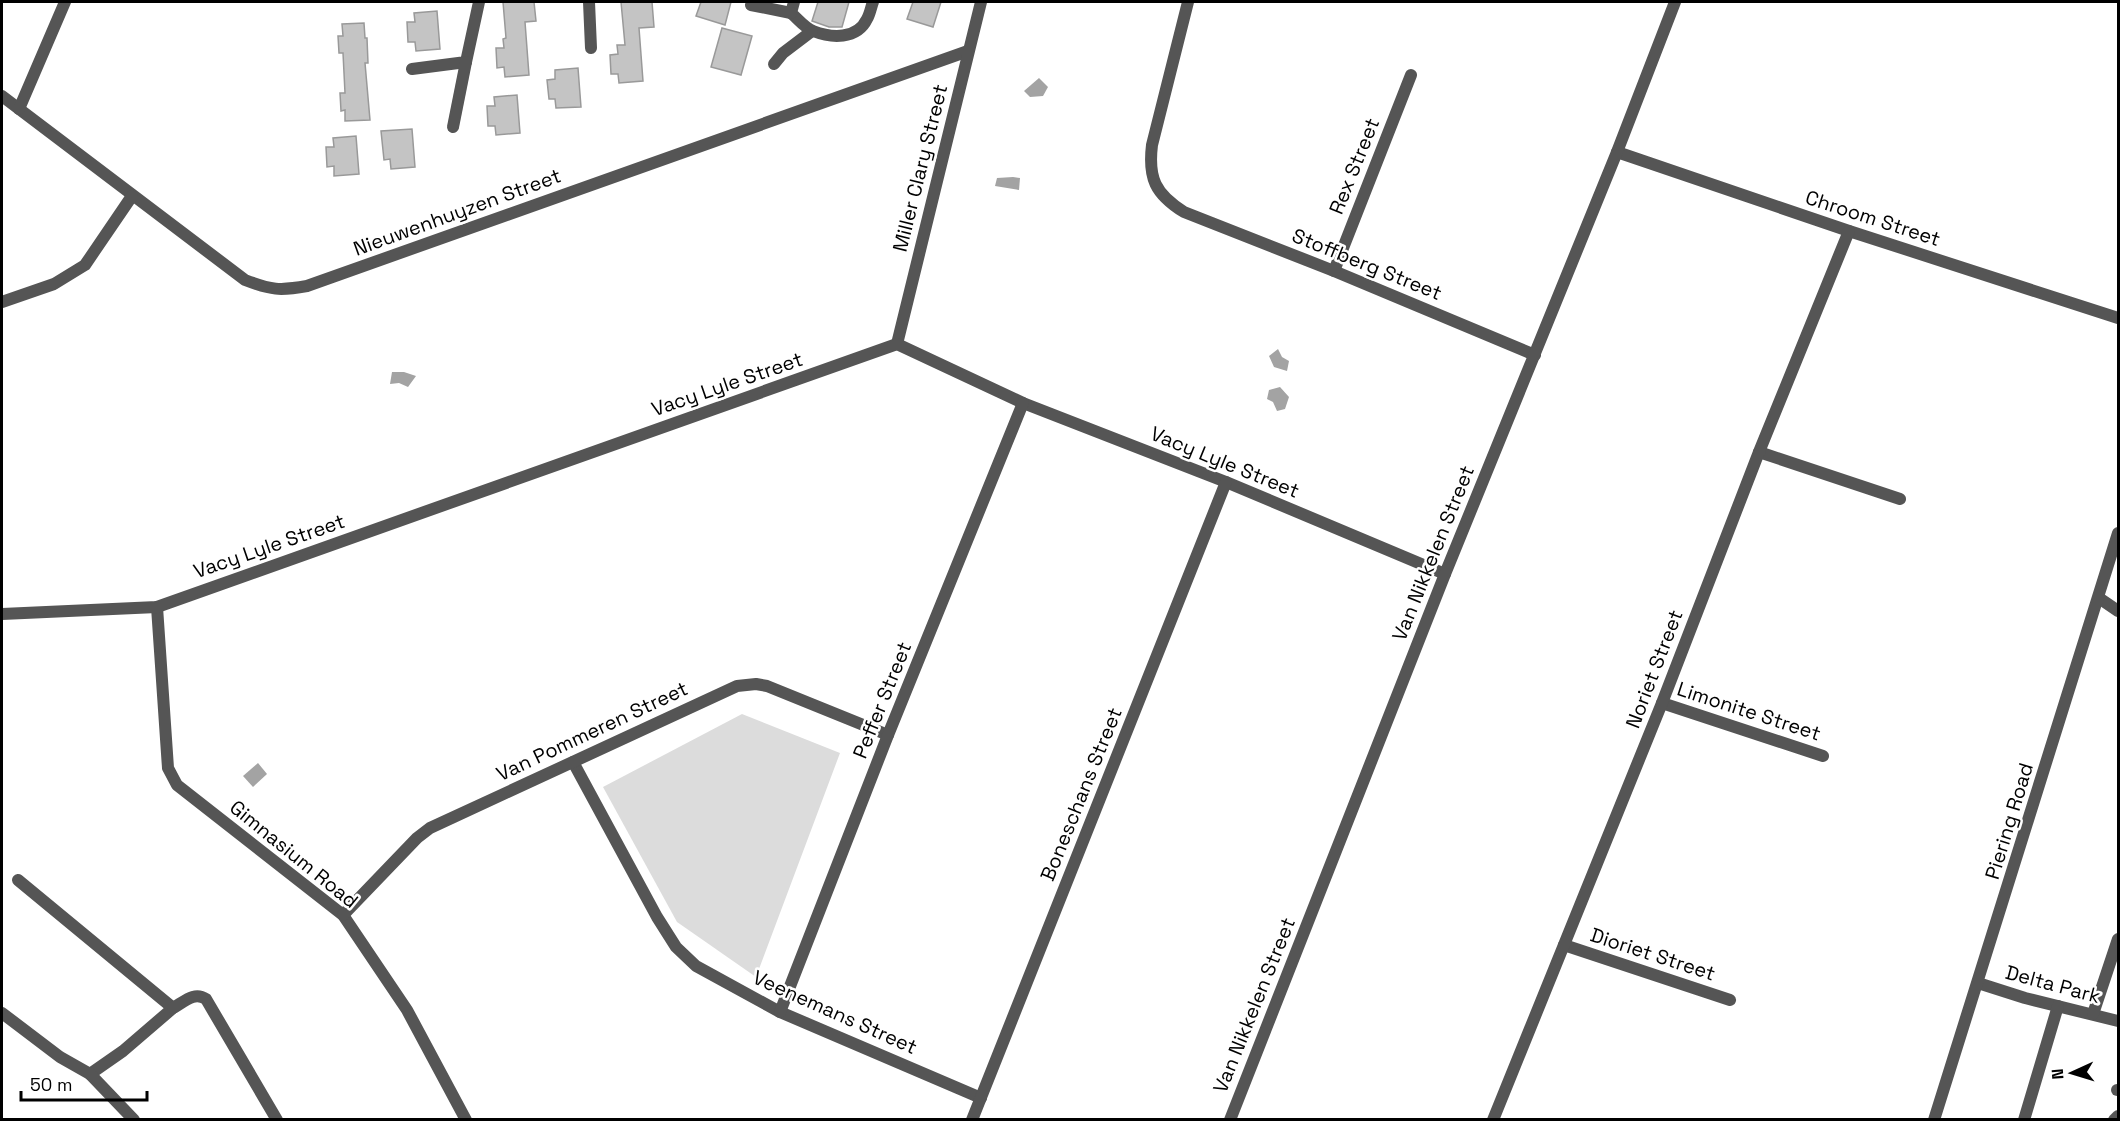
<svg xmlns="http://www.w3.org/2000/svg" width="2120" height="1121" font-family="'Space Grotesk',sans-serif">
	<rect width="100%" height="100%" fill="#fff"/>
	<polygon fill="#dcdcdc" points="742,714 840,753 756,977 677,922 603,787"/>
	<g fill="#a3a3a3">
		<polygon points="1039,78 1048,87 1043,96 1030,97 1024,91"/>
		<polygon points="1013,177 1020,178 1019,190 995,186 997,178"/>
		<polygon points="1278,349 1282,357 1289,361 1287,371 1274,367 1269,356"/>
		<polygon points="392,372 404,372 416,376 408,387 399,383 390,384"/>
		<polygon points="1280,387 1289,397 1285,409 1277,411 1273,402 1267,399 1269,390"/>
		<polygon points="258,763 267,774 253,787 243,776"/>
	</g>
	<g fill="#c4c4c4" stroke="#999" stroke-width="1.5">
		<polygon points="503,2 534,2 536,21 525,22 529,75 505,77 504,67 497,68 496,48 504,48 503,39 506,38"/>
		<polygon points="621,2 652,2 654,27 639,28 643,81 619,83 618,74 611,74 610,55 618,54 617,45 625,45"/>
		<polygon points="701,2 731,2 725,25 696,16"/>
		<polygon points="818,2 849,2 842,27 829,27 812,21"/>
		<polygon points="913,2 941,2 933,27 907,19"/>
		<polygon points="437,11 440,49 416,51 415,42 408,42 407,22 415,22 414,13"/>
		<polygon points="364,23 365,38 367,38 368,63 365,63 370,120 345,121 345,110 341,111 340,93 345,93 343,53 339,53 338,36 343,36 342,24"/>
		<polygon points="722,28 752,36 741,75 711,67"/>
		<polygon points="578,68 581,107 556,108 555,99 549,99 547,80 555,79 555,70"/>
		<polygon points="517,95 520,133 496,135 495,126 488,126 487,106 495,106 494,97"/>
		<polygon points="412,129 415,167 391,169 390,159 384,160 381,131"/>
		<polygon points="356,136 359,174 334,176 334,166 327,167 326,147 334,147 333,138"/>
	</g>
	<g fill="none" stroke-linecap="round" stroke-linejoin="round">
		<g stroke="#555" stroke-width="12">
			<polyline points="589,2 591,48"/>
			<path d="M794,2L791,13C798,19 805,28 813,31C831,38 857,40 867,19C870,14 871,7 873,2"/>
			<path d="M1188,2L1152,145C1148,178 1155,194 1184,212L1334,271L1535,355"/>
			<polyline points="751,5 791,13"/>
			<polyline points="774,64 783,53 812,31"/>
			<polyline points="412,69 466,62 479,2"/>
			<path d="M2,96L245,280C271,290 280,291 307,286L968,51"/>
			<polyline points="19,109 65,2"/>
			<polyline points="453,127 466,62"/>
			<polyline points="1617,152 1849,231 2118,318"/>
			<polyline points="1334,271 1411,75"/>
			<polyline points="2,302 54,284 85,265 132,196"/>
			<polyline points="897,344 981,2"/>
			<polyline points="1759,452 1900,499"/>
			<polyline points="2099,598 2118,611"/>
			<polyline points="157,607 168,768 177,785 343,915 407,1010 466,1120"/>
			<polyline points="2,614 157,607 897,344 1023,403 1226,482 1445,574"/>
			<polyline points="1662,703 1823,756"/>
			<polyline points="573,762 657,917 676,947 696,966 780,1012 981,1098"/>
			<polyline points="18,880 173,1008 123,1051 90,1074"/>
			<polyline points="343,915 417,838 430,828 737,686 756,684 767,686 888,735"/>
			<polyline points="1564,945 1730,1000"/>
			<polyline points="1978,983 2025,998 2118,1021"/>
			<path d="M173,1008C184,1002 194,991 206,999L277,1120"/>
			<polyline points="780,1012 888,735 1023,403"/>
			<polyline points="2,1013 60,1057 90,1074 134,1120"/>
			<polyline points="2093,1014 2118,939"/>
			<polyline points="2117,1090 2118,1090"/>
			<polyline points="972,1120 1226,482"/>
			<polyline points="1230,1120 1445,574 1617,152 1675,2"/>
			<polyline points="1493,1120 1662,703 1759,452 1849,231"/>
			<polyline points="1934,1120 2118,533"/>
			<polyline points="2024,1120 2058,1006"/>
			<polyline points="2114,1120 2118,1116"/>
		</g>
	</g>
	<g text-anchor="middle" stroke-width="5" stroke-linejoin="round" paint-order="stroke">
		<g font-size="20" fill="#000" stroke="#fff">
			<text transform="translate(1354 166) rotate(-68)" y="7">Rex Street</text>
			<text transform="translate(920 168) rotate(-76)" y="7">Miller Clary Street</text>
			<text transform="translate(457 212) rotate(-20)" y="7">Nieuwenhuyzen Street</text>
			<text transform="translate(1873 218) rotate(18)" y="7">Chroom Street</text>
			<text transform="translate(1367 264) rotate(22)" y="7">Stoffberg Street</text>
			<text transform="translate(727 384) rotate(-19)" y="7">Vacy Lyle Street</text>
			<text transform="translate(1225 462) rotate(22)" y="7">Vacy Lyle Street</text>
			<text transform="translate(269 546) rotate(-19)" y="7">Vacy Lyle Street</text>
			<text transform="translate(1433 553) rotate(-68)" y="7">Van Nikkelen Street</text>
			<text transform="translate(1654 669) rotate(-69)" y="7">Noriet Street</text>
			<text transform="translate(882 700) rotate(-68)" y="7">Peffer Street</text>
			<text transform="translate(1749 711) rotate(18)" y="7">Limonite Street</text>
			<text transform="translate(592 731) rotate(-25)" y="7">Van Pommeren Street</text>
			<text transform="translate(1081 794) rotate(-68)" y="7">Boneschans Street</text>
			<text transform="translate(2009 821) rotate(-73)" y="7">Piering Road</text>
			<text transform="translate(294 854) rotate(39)" y="7">Gimnasium Road</text>
			<text transform="translate(1653 954) rotate(18)" y="7">Dioriet Street</text>
			<text transform="translate(2053 984) rotate(15)" y="7">Delta Park</text>
			<text transform="translate(1254 1005) rotate(-68)" y="7">Van Nikkelen Street</text>
			<text transform="translate(835 1012) rotate(24)" y="7">Veenemans Street</text>
		</g>
	</g>
	<rect width="2120" height="1121" fill="none" stroke="#000000" stroke-width="6"/>
	<g transform="translate(2072 1073) rotate(266)" stroke="#ffffff" stroke-width="4.5" paint-order="stroke">
	<path d="M0-4.5L10 22L0 15L-10 22Z" fill="#000000"/>
	<text y="-9" font-size="16" font-weight="bold" text-anchor="middle" fill="#000000">N</text>
	</g>
	<path d="M21 1091v9h126v-9" fill="none" stroke="#000000" stroke-width="3"/>
	<text x="30" y="1091" font-size="18" fill="#000000" stroke="#ffffff" stroke-width="4.5" paint-order="stroke">50 m</text>
</svg>
